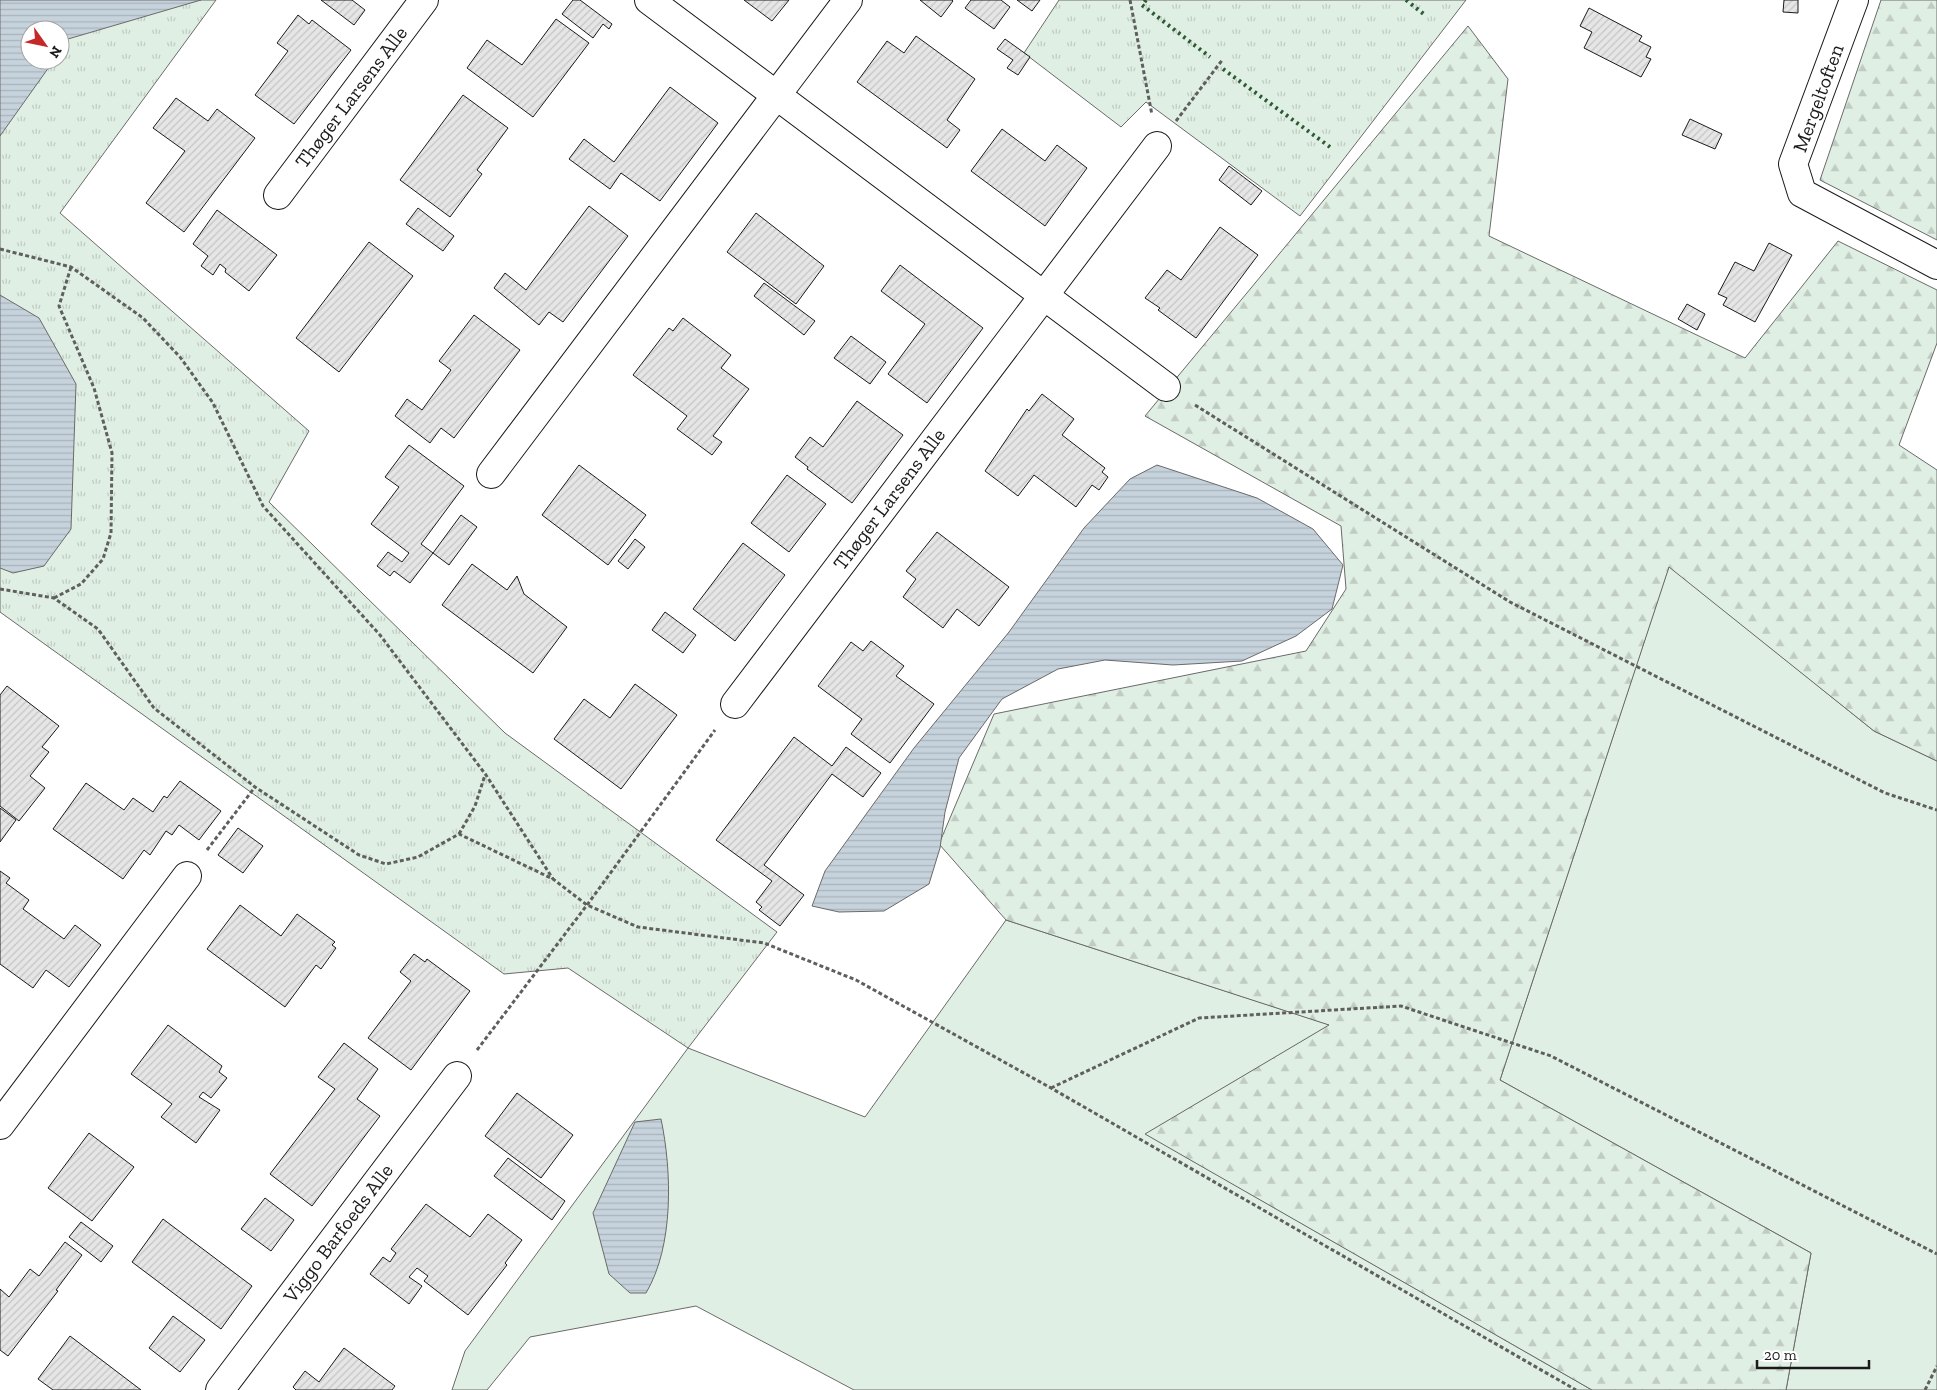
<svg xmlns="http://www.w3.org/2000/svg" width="1937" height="1390" font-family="'Zilla Slab',serif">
	<defs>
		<pattern id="forest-firs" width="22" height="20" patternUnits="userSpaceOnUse" patternTransform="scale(1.25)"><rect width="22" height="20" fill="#e0efe3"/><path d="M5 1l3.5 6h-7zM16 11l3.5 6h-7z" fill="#c0ccc2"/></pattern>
		<pattern id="park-tufts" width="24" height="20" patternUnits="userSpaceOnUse" patternTransform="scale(1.25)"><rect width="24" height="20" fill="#e0efe3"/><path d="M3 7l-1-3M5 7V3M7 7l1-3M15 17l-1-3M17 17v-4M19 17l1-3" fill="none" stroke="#c0ccc2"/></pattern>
		<pattern id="water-rules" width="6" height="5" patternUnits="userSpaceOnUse" patternTransform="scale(1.25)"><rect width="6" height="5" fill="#c6d2dc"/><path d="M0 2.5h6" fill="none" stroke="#aab4bc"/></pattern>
		<pattern id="building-hatch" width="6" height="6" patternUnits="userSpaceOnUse" patternTransform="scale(1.25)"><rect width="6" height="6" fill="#e6e6e6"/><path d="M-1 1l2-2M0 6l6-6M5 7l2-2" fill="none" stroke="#c5c5c5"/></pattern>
	</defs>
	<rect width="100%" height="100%" fill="#fff"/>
	<g fill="#e0efe3" stroke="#6a6a6a">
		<polygon points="1669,566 1874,731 1937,761 1937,1390 1786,1390 1811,1253 1500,1080"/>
		<polygon points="1006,920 1330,1025 1146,1134 1592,1390 854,1390 696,1306 530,1337 487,1390 452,1390 465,1351 688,1048 865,1117"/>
	</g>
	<g fill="url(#forest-firs)" stroke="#6a6a6a">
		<polygon points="1881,0 1937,0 1937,240 1820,180"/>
		<polygon points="1468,26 1508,79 1489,236 1745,358 1838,241 1937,290 1937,343 1899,445 1937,470 1937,761 1874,731 1669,567 1500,1080 1811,1253 1786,1390 1592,1390 1145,1134 1329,1025 1006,920 939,844 994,714 1306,651 1346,589 1341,526 1145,416"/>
	</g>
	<g fill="url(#park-tufts)" stroke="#6a6a6a" fill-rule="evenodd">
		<path d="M0,0H216L60,213L309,431L269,502L505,733L777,932L688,1048L568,968L504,974L0,612ZM30,30H60V60H30Z"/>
		<polygon points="1059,0 1466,0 1300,216 1146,102 1121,127 1024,53"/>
	</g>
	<g fill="url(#water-rules)" stroke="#6a6a6a">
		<polygon points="0,0 201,0 68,39 60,51 60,30 30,30 30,60 54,60 0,136"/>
		<polygon points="0,295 39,318 76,384 71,529 44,566 13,573 0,568"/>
		<polygon points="1157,465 1257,498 1313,529 1343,565 1332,609 1296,636 1242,661 1173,665 1105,660 1058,669 1002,699 959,758 945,812 940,848 929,884 884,911 839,912 812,906 825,871 914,748 1009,632 1084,528 1130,479"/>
		<path d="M661,1119C672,1171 674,1246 646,1293H630L609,1274L593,1213L635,1122Z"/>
	</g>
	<g fill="url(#building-hatch)" stroke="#1a1a1a">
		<polygon points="321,0 352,0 365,10 354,25"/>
		<polygon points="573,0 580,0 612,24 609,29 603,24 593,38 562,14"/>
		<polygon points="744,0 789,0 772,21"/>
		<polygon points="920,0 952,0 953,1 941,17"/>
		<polygon points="971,0 1001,0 1010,7 994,29 965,8"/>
		<polygon points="1017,0 1040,0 1032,11"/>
		<polygon points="1784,0 1798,0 1798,13 1783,12"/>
		<polygon points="1589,8 1642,36 1639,41 1651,47 1646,57 1651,59 1641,77 1584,48 1592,32 1580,26"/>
		<polygon points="298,15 309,24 312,20 351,50 294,124 255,95 288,51 277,43"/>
		<polygon points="556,19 589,43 533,117 467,68 487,40 522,65"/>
		<polygon points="916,36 975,79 947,120 960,130 947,148 857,82 887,41 904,53"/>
		<polygon points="1005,39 1030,57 1018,75 1007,68 1013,60 997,49"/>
		<polygon points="670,87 718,123 660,201 621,173 610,189 569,159 584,139 614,162"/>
		<polygon points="463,95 508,128 477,170 482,174 450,217 400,180"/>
		<polygon points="176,98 208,121 217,109 255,138 184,232 146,203 185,151 153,128"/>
		<polygon points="1690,119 1722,134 1715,149 1682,135"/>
		<polygon points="1002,129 1045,161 1057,145 1087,168 1045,226 971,171"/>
		<polygon points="1229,166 1262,191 1251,205 1219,180"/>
		<polygon points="589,206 628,236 563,322 549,312 539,325 494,288 505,273 526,290"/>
		<polygon points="418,208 454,236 443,251 406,224"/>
		<polygon points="217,210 277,255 249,291 225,272 226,269 220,264 213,275 201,266 208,256 193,244"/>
		<polygon points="756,213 824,266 796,304 727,252"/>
		<polygon points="1220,227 1258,255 1196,338 1158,310 1160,308 1145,298 1167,270 1181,280"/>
		<polygon points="369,242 413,276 339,372 296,338"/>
		<polygon points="1769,243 1792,255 1755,322 1723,305 1727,298 1718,294 1735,262 1754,271"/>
		<polygon points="900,265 983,328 927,403 888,374 925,324 881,291"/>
		<polygon points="764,283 815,321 804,335 754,296"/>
		<polygon points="1687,304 1705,314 1697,330 1678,319"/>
		<polygon points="474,315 520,350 454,438 441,428 430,443 395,416 407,399 422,410 451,370 439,361"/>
		<polygon points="683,318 731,355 721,368 749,389 713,436 722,442 712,455 677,429 687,416 633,375 669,328 673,331"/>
		<polygon points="851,336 886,362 870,384 834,358"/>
		<polygon points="1042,394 1074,419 1062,435 1105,468 1102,472 1108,477 1099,490 1092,485 1076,507 1034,475 1018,496 985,471 1027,409 1029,411"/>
		<polygon points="857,401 903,435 852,503 807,469 808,467 795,457 810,437 823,447"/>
		<polygon points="409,445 464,486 421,544 433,553 410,583 394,571 390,576 377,566 388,552 402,562 409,553 371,524 399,487 385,477"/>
		<polygon points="579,465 646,515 608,565 542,515"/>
		<polygon points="787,475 826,504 789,552 751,523"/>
		<polygon points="461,515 477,527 449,565 433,553"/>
		<polygon points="937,532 1009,587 979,626 957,609 943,628 903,597 916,579 906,571"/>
		<polygon points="635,539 645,547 628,569 618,561"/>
		<polygon points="743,543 785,575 735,641 693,609"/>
		<polygon points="472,564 507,590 517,576 524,594 567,627 533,673 442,605"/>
		<polygon points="665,612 696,635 683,653 652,630"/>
		<polygon points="871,641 904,666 896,676 934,704 890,763 851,734 862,719 818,686 851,642 863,651"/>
		<polygon points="635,684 677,715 621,789 554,739 584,699 610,718"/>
		<polygon points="7,686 59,726 42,747 49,752 30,776 45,788 19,821 0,806 0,695"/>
		<polygon points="794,737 832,766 846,747 881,773 863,797 832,774 764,865 804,895 780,926 759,910 762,907 756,902 772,881 716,840"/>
		<polygon points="180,781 221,811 199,840 179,825 172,835 166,831 150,855 144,850 123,879 53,829 86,783 124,810 133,798 153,812 164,796 167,798"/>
		<polygon points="0,808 16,820 0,842"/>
		<polygon points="238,828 263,846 243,873 218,855"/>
		<polygon points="0,871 10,878 6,883 29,900 23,909 64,939 75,925 101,945 69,987 46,970 33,988 0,964"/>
		<polygon points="240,905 281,936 297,914 335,942 332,945 336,948 321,969 316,965 285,1007 207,949"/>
		<polygon points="414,954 425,962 427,959 470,991 411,1070 368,1038 411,981 400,972"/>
		<polygon points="168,1025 222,1066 219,1072 227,1078 211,1098 203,1092 199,1097 220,1110 196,1143 161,1117 172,1104 131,1074"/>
		<polygon points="344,1043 378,1069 357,1099 380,1116 312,1206 270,1174 335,1089 318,1077"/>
		<polygon points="517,1093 573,1135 541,1178 485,1136"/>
		<polygon points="89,1133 134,1167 92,1221 48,1188"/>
		<polygon points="508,1158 565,1201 552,1220 494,1176"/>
		<polygon points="265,1198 294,1220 271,1251 241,1229"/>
		<polygon points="426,1204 470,1237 488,1214 522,1240 505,1263 507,1265 468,1315 424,1281 428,1276 417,1268 409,1277 422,1286 409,1304 370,1274 383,1257 390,1262 396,1253 391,1249"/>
		<polygon points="163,1219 252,1286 221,1329 132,1262"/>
		<polygon points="81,1222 113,1246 101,1262 69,1237"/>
		<polygon points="65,1242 82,1255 56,1290 58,1291 8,1356 0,1350 0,1289 9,1297 30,1269 39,1276"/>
		<polygon points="173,1316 205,1340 180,1372 149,1348"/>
		<polygon points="70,1336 141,1390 53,1390 38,1379"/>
		<polygon points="344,1348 395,1386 392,1390 296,1390 293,1387 305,1371 319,1382"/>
	</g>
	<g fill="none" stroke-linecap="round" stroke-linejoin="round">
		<g stroke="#1a1a1a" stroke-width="30">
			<g id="street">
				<polyline points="649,0 1166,387"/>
				<polyline points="1854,0 1793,164 1802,193 1937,265"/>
				<polyline points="278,195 424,0"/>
				<polyline points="491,474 848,0"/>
				<polyline points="735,704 1157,146"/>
				<polyline points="0,1125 187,876"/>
				<polyline points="220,1390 457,1076"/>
			</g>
		</g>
		<g stroke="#5f5f5f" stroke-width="3" stroke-dasharray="4 2.5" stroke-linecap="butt">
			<polyline points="1130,0 1152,115"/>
			<polyline points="1176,121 1223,59"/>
			<polyline points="0,249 71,267 143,318 180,357 213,403 263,506 380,635 486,775 553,879"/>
			<polyline points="1195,405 1510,602 1885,793 1937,810"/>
			<polyline points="0,589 54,598 98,629 154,708 255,787 359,855 386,864 418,857 459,834 553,879 587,905 638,927 764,943 856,980 1051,1088 1576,1390"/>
			<polyline points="54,598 81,584 103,559 111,533 112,453 94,388 59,306 71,267"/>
			<polyline points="459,834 475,806 485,775"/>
			<polyline points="207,850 255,787"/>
			<polyline points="477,1050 587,905 715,730"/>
			<polyline points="1051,1088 1199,1018 1401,1006 1551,1056 1937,1254"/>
			<polyline points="1925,1390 1937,1366"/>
		</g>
		<use href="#street" stroke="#fff" stroke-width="28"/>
		<g stroke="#2b5a34" stroke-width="4" stroke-dasharray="2.5 4" stroke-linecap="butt">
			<polyline points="1146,0 1142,5 1210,57"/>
			<polyline points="1406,0 1425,15"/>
			<polyline points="1223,69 1330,147"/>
		</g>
	</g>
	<g text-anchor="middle" stroke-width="4" stroke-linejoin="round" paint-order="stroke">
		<g font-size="20" fill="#1a1a1a" stroke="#fff">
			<text transform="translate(351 97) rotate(-53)" y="7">Thøger Larsens Alle</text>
			<text transform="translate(1818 98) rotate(-70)" y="7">Mergeltoften</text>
			<text transform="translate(889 499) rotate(-53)" y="7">Thøger Larsens Alle</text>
			<text transform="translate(338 1233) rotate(-53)" y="7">Viggo Barfoeds Alle</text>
		</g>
	</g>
	<g transform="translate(45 45) rotate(123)"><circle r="24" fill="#ffffff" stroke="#a3a3a3"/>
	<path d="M0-4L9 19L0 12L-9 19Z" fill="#c62828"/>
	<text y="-8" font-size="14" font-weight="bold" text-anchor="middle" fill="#1a1a1a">N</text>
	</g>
	<path d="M1757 1360v8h112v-8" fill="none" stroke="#1a1a1a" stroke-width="2.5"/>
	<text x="1764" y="1360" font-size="15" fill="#1a1a1a" stroke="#ffffff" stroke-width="4" paint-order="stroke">20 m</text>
</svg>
